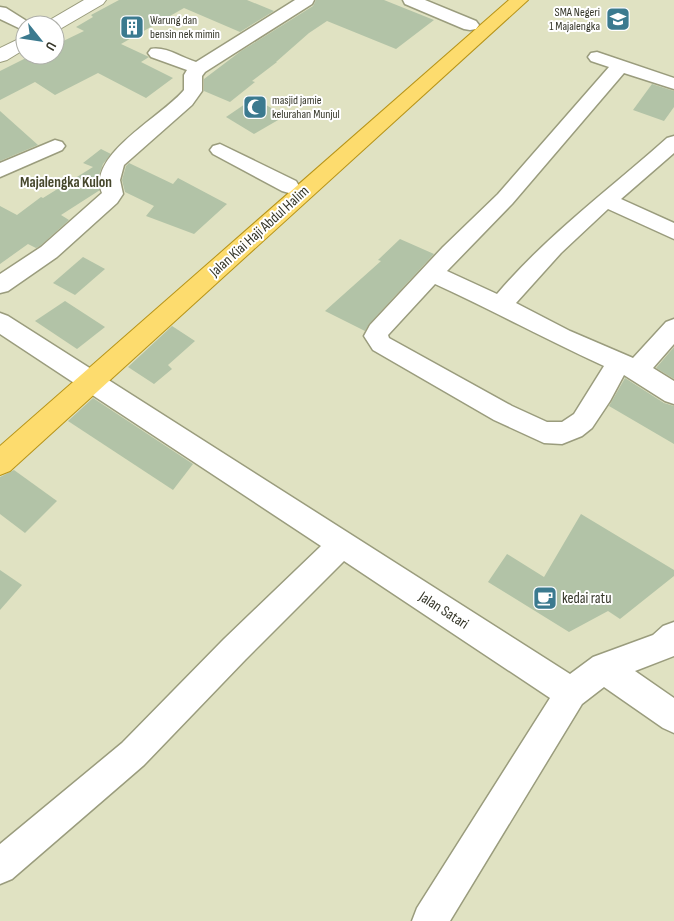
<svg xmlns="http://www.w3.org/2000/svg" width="674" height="921" font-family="'Sofia Sans Condensed',sans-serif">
	<rect width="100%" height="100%" fill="#e0e2c2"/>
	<g fill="#b2c3a7">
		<polygon points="119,0 247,0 274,11 240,32 184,8 121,44 149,57 141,62 173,78 146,98 98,73 55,95 35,82 0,100 0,71 32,55 55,55 55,45 84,31 76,27 93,17 91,15"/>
		<polygon points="316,0 384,0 434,20 396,49 327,21 309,33 276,62 277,62 252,81 255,82 230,102 204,91 204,79 241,51 313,6"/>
		<polygon points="652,84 674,91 674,107 664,121 633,110"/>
		<polygon points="254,98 285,116 254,134 226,117"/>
		<polygon points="0,111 38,145 0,161"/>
		<polygon points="101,149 111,154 103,164 98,178 100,190 61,215 69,220 40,246 36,248 28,244 0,264 0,206 17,215 41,197 43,198 93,167 83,163"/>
		<polygon points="129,163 173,184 178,178 227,204 194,234 146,216 154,206 125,192 122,180 126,166"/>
		<polygon points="400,239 434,254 369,324 365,331 325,311 381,261 378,260"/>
		<polygon points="83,257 105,269 75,295 53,283"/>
		<polygon points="65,301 105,327 77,349 35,321"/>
		<polygon points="172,326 195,341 168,365 172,369 154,384 128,367"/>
		<polygon points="674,347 674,379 656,368"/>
		<polygon points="625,378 664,403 674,406 674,444 609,406"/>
		<polygon points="93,398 193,464 173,490 68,421"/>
		<polygon points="14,470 57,501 25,533 0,514 0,477"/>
		<polygon points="581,514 674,570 674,576 620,619 608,611 569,632 488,582 507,554 544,577"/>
		<polygon points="0,570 22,585 0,610"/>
	</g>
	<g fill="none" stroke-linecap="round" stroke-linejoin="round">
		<g stroke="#9a9c7d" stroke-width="3">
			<g id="minor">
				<path d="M295,0H314L312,4L205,72L202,76V91L192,105L124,165L120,180L123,194L117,203L57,257L8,291L0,293V274L41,247L102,193C86,155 163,116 184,90V75L187,70L151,57L148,53L151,49C166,46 182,58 196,62Z"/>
				<polygon points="403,0 425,0 476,21 479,25 476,29 470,30 464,29 405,4"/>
				<polygon points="0,7 6,8 33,25 25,25 25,31 0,19"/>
				<path d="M597,52L674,78V89L624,73L512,204L447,271L497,294C549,233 609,190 667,138L674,136V153L621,199L674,223V239L608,209L561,253L516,303L570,331L633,358L666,322L674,319V344L653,368L674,381V404L665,401L624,375L610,401L592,428L582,436L562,444L544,443L494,420L373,350L364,336L370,325L443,247L498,194L609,67L591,61L588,57L591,53ZM435,284C492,310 547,340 604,366L574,414L562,422H547L512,406L389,338L388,335Z"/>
				<polygon points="55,140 62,142 65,146 62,150 0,177 0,163"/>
				<polygon points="220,144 296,181 299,186 296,191 289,193 282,191 213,154 210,150 213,146"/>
				<polygon points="0,313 8,316 570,674 593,657 653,635 663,626 674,622 674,656 635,671 674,698 674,733 663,728 604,687 582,704 450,921 412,921 417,908 550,698 344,561 246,659 144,765 12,879 0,884 0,844 122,743 224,639 321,546 0,334"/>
			</g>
		</g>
		<g stroke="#9a9c7d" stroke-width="2">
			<g id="secondary">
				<polygon points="84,0 106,0 103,4 60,29 55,30 55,25 45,25 48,21"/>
				<polygon points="25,36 25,49 7,60 0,62 0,48"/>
			</g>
		</g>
		<g stroke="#b69317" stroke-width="2">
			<polygon id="primary" points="509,0 528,0 10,471 0,475 0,446"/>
		</g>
		<use href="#minor" fill="#fff" fill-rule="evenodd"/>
		<use href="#secondary" fill="#fff" fill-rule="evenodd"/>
		<use href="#primary" fill="#fddc6e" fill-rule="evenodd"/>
	</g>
	<defs>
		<g id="school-square" transform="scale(1.25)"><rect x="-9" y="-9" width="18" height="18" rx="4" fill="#3b7a8f" stroke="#fff"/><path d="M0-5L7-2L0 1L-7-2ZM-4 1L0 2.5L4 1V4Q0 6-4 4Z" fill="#fff"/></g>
		<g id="building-square" transform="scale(1.25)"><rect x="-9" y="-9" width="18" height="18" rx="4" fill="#3b7a8f" stroke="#fff"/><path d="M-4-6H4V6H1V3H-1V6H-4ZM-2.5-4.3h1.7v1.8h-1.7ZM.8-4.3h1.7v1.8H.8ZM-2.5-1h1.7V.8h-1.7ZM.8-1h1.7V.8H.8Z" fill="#fff"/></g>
		<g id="mosque-square" transform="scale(1.25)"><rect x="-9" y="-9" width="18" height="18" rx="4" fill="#3b7a8f" stroke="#fff"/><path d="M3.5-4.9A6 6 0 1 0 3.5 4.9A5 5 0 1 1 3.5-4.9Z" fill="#fff"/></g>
		<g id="cafe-square" transform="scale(1.25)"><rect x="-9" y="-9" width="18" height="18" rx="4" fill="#3b7a8f" stroke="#fff"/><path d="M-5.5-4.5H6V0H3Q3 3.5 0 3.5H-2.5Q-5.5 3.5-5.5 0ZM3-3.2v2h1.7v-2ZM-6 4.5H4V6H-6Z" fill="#fff"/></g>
	</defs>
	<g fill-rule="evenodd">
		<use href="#school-square" x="618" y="19"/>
		<use href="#building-square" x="132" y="27"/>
		<use href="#mosque-square" x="255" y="107"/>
		<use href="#cafe-square" x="545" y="598"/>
	</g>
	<g text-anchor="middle" stroke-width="4" stroke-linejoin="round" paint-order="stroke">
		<g font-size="12" fill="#353629" stroke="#fff" text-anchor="start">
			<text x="600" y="16" text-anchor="end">SMA Negeri<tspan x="600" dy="14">1 Majalengka</tspan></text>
			<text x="150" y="24">Warung dan<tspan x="150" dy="14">bensin nek mimin</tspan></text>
			<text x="272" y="104">masjid jamie<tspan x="272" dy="14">kelurahan Munjul</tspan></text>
		</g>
		<g font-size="15" font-weight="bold" fill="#46472c" stroke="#fff">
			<text x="66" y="187">Majalengka Kulon</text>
		</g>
		<g font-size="15" fill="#353629" stroke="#fff">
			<text transform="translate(259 231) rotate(-42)" y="5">Jalan Kiai Haji Abdul Halim</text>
			<text transform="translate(444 610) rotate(33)" y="5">Jalan Satari</text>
		</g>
		<g font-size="15" fill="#353629" stroke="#fff" text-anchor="start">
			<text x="562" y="603">kedai ratu</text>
		</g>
	</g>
	<g transform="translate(40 40) rotate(120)"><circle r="24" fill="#ffffff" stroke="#aeafa9"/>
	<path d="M0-4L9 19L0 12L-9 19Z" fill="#3b7a8f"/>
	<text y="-8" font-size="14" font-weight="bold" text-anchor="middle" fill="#353629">U</text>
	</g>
</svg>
